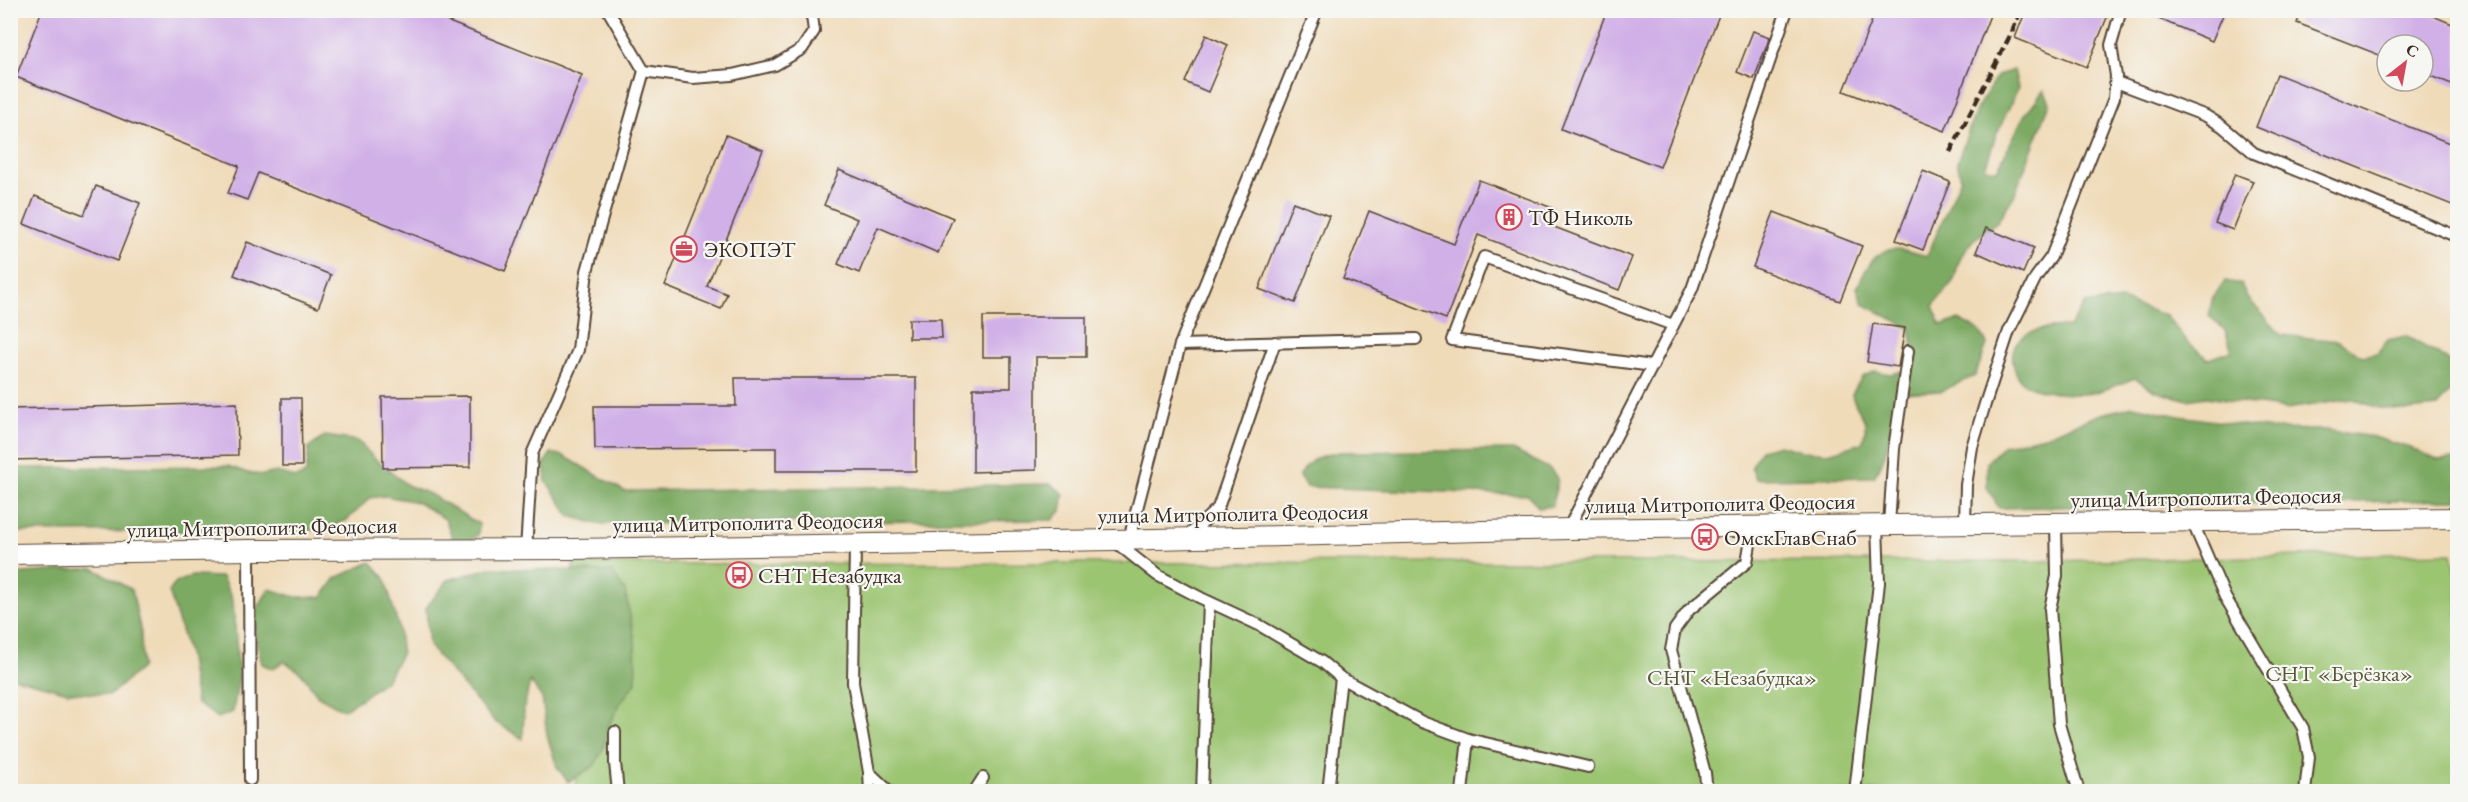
<svg xmlns="http://www.w3.org/2000/svg" width="2468" height="802" font-family="'EB Garamond',serif">
	<rect width="100%" height="100%" fill="#f6f6f2"/>
	<filter id="ink" filterUnits="userSpaceOnUse"><feTurbulence type="fractalNoise" baseFrequency=".0167" numOctaves="2"/><feDisplacementMap in="SourceGraphic" scale="12" xChannelSelector="R" yChannelSelector="G"/><feConvolveMatrix kernelMatrix="1 2 1 2 8 2 1 2 1" color-interpolation-filters="sRGB"/></filter>
	<filter id="wash" filterUnits="userSpaceOnUse"><feTurbulence type="fractalNoise" baseFrequency=".008" numOctaves="4" result="noise"/><feDisplacementMap in="SourceGraphic" scale="24" xChannelSelector="R" yChannelSelector="G"/><feGaussianBlur stdDeviation="1.35" result="paint"/><feColorMatrix in="noise" values="0 0 0 0 0 0 0 0 0 0 0 0 0 0 0 0 0 1.4 0 .05"/><feComposite in="paint" operator="in"/></filter>
	<g filter="url(#wash)">
		<rect width="100%" height="100%" fill="#f0dbb9"/>
		<polygon fill="#9cc572" stroke="#6c7848" stroke-width="1.5" points="2452,553 2458,583 2457,791 576,791 573,564 2043,561"/>
		<g fill="#7daa64" stroke="#5c6a41" stroke-width="1.5">
			<path d="M2014,70L2018,88L1995,138L1985,168L1997,170L2024,116L2044,90L2050,103L2014,196L1997,222L1972,241L1959,261L1954,280L1933,306L1941,325L1959,320L1979,330L1987,344L1975,376L1941,391L1902,393L1883,460L1874,477L1756,479L1751,466L1761,450L1779,445L1801,451L1828,453L1862,443C1872,414 1857,418 1852,394L1862,377L1875,371L1890,374L1904,371L1915,359L1910,328L1863,304L1857,288C1865,270 1875,247 1899,249C1908,250 1918,254 1927,256L1961,178L1957,162L1977,108L1998,75Z"/>
			<path d="M2225,281L2241,284L2247,297L2281,335L2339,341L2362,356L2377,353L2388,340L2406,336L2448,360L2457,362V392H2450L2437,407L2409,410L2379,408L2352,399L2286,409L2206,397L2188,400L2157,392L2135,378C2123,382 2112,388 2100,391C2081,397 2046,394 2027,385C2019,381 2015,372 2013,363C2008,329 2045,328 2069,327L2085,304L2122,300L2166,316L2187,341L2208,359L2232,351L2225,330L2209,316L2213,296Z"/>
			<polygon points="2133,406 2179,416 2271,429 2325,430 2374,437 2410,448 2438,460 2457,459 2457,500 2348,502 2334,509 2297,508 2270,503 1999,508 1987,487 1987,462 2004,445 2045,436 2098,415"/>
			<polygon points="325,436 358,441 375,459 407,485 428,493 479,524 478,535 469,542 454,542 445,519 417,502 385,496 370,498 347,520 327,528 303,531 11,532 10,468 228,466 248,473 263,475 277,472 295,478 306,474 309,448"/>
			<path d="M1513,450L1550,469L1558,479L1552,506L1539,508L1528,495L1307,487L1299,477C1310,457 1319,456 1340,452Z"/>
			<polygon points="551,453 564,456 624,491 1051,484 1064,494 1061,511 1053,520 597,524 570,516 546,481 544,464"/>
			<polygon points="371,562 385,578 398,625 402,653 387,679 361,699 343,710 318,696 302,674 284,661 273,669 262,664 255,635 256,611 269,589 296,597 322,597 336,578"/>
			<polygon points="93,568 132,590 141,633 142,667 110,695 68,692 11,677 11,574"/>
			<polygon points="490,568 612,572 625,591 635,640 636,682 621,702 608,727 603,749 594,766 568,782 557,767 547,735 542,698 530,681 524,708 523,739 495,722 429,646 426,608 448,580"/>
			<polygon points="192,576 222,577 233,602 239,677 233,712 218,718 196,703 188,653 169,591 177,582"/>
		</g>
		<g id="blocks">
			<g fill="#d1b0e7">
				<polygon points="42,10 419,10 582,75 505,271 258,173 247,200 228,193 239,166 16,77"/>
				<polygon points="1607,10 1721,10 1660,167 1561,129"/>
				<polygon points="1876,10 1992,10 1945,131 1844,91"/>
				<polygon points="2026,10 2110,10 2087,67 2015,38"/>
				<polygon points="2137,10 2225,10 2212,41"/>
				<polygon points="2302,10 2419,10 2457,26 2457,86 2423,73 2423,45 2387,45 2387,58 2297,23"/>
				<polygon points="1753,31 1770,37 1754,79 1737,72"/>
				<polygon points="1206,35 1228,45 1208,92 1185,82"/>
				<polygon points="2277,74 2457,146 2457,207 2256,127"/>
				<polygon points="726,135 763,150 707,286 727,294 721,309 665,286"/>
				<polygon points="839,170 953,218 938,253 878,227 859,273 838,264 857,219 824,205"/>
				<polygon points="1923,171 1950,182 1923,250 1896,240"/>
				<polygon points="2235,174 2253,181 2233,230 2215,223"/>
				<polygon points="1479,180 1555,209 1549,225 1632,257 1619,290 1478,235 1446,319 1343,279 1369,211 1454,244"/>
				<polygon points="96,186 140,203 117,261 24,224 35,196 84,215"/>
				<polygon points="1293,202 1329,216 1295,303 1259,289"/>
				<polygon points="1774,212 1862,246 1840,301 1753,267"/>
				<polygon points="1986,228 2034,248 2023,273 1976,252"/>
				<polygon points="247,242 331,275 318,308 234,275"/>
				<polygon points="983,317 1086,317 1086,357 1036,357 1036,470 973,472 973,388 1011,388 1011,357 983,357"/>
				<polygon points="909,319 941,319 942,338 909,338"/>
				<polygon points="1873,324 1905,328 1898,367 1867,362"/>
				<polygon points="735,378 916,378 916,471 776,471 776,448 595,449 594,406 736,406"/>
				<polygon points="470,396 470,467 383,468 382,397"/>
				<polygon points="282,398 301,398 302,466 282,466"/>
				<polygon points="237,403 238,455 10,460 10,409"/>
			</g>
		</g>
	</g>
	<g filter="url(#ink)">
		<use href="#blocks" fill-opacity="0" stroke="#564535" stroke-width="1.5"/>
		<g fill="none" stroke-linecap="round" stroke-linejoin="round">
			<g stroke="#564535" stroke-width="14">
				<g id="service">
					<polyline points="644,71 693,78 732,75 775,65 802,49 814,31 812,16 806,10"/>
					<polyline points="2116,82 2206,116 2222,126 2254,153 2458,237"/>
					<polyline points="1180,345 1416,339"/>
					<polyline points="1653,366 1452,340 1484,257 1673,325"/>
					<polyline points="2192,521 2225,597 2303,728 2309,757 2305,792"/>
					<polyline points="2056,523 2057,576 2050,609 2059,724 2079,792"/>
					<polyline points="1965,524 1966,485 1972,447 1985,404 2009,331 2036,277 2051,257 2114,98 2116,76 2111,45 2121,10"/>
					<polyline points="1889,525 1894,449 1908,351"/>
					<polyline points="1568,529 1692,289 1787,10"/>
					<polyline points="1186,538 1218,508 1275,342"/>
					<polyline points="1129,539 1180,345 1317,10"/>
					<polyline points="1114,541 1157,575 1201,598 1259,625 1322,662 1341,678 1422,722 1468,739 1588,767"/>
					<polyline points="855,545 853,683 869,772 890,792"/>
					<polyline points="249,550 250,780"/>
					<polyline points="526,550 532,454 578,350 587,271 644,71 608,10"/>
					<polyline points="615,732 615,763 618,792"/>
					<polyline points="869,772 870,792"/>
					<polyline points="974,792 983,778"/>
					<polyline points="1202,792 1209,602"/>
					<polyline points="1328,792 1341,678"/>
					<polyline points="1462,792 1468,739"/>
					<polyline points="1707,792 1705,773 1671,650 1675,629 1689,610 1747,562 1753,527"/>
					<polyline points="1855,792 1879,583 1877,525"/>
				</g>
			</g>
			<g stroke="#564535" stroke-width="22">
				<polyline id="minor" points="10,554 249,550 572,549 1114,540 1568,529 2458,518"/>
			</g>
			<use href="#service" stroke="#fff" stroke-width="10"/>
			<use href="#minor" stroke="#fff" stroke-width="20"/>
			<polyline stroke="#3b2a1e" stroke-width="4.5" stroke-dasharray="9 4.5" stroke-linecap="butt" points="1950,152 2012,32 2021,10"/>
		</g>
	</g>
	<defs>
		<g id="building-ring" transform="scale(1.35)"><circle r="9.5" fill="#f6f6f2" stroke="#d1495b" stroke-width="1.5"/><path d="M-4-6H4V6H1V3H-1V6H-4ZM-2.5-4.3h1.7v1.8h-1.7ZM.8-4.3h1.7v1.8H.8ZM-2.5-1h1.7V.8h-1.7ZM.8-1h1.7V.8H.8Z" fill="#d1495b"/></g>
		<g id="office-ring" transform="scale(1.35)"><circle r="9.5" fill="#f6f6f2" stroke="#d1495b" stroke-width="1.5"/><path d="M-6-3h4V-5.5h4V-3h4V5H-6ZM-1-4.5V-3h2v-1.5ZM-6 0V1H6V0Z" fill="#d1495b"/></g>
		<g id="bus-ring" transform="scale(1.35)"><circle r="9.5" fill="#f6f6f2" stroke="#d1495b" stroke-width="1.5"/><path d="M-5-6H5V4H4V6H2V4H-2V6H-4V4H-5ZM-3.5-4V0h7V-4ZM-3.5 1.2v1.5H-2V1.2ZM2 1.2v1.5H3.5V1.2Z" fill="#d1495b"/></g>
	</defs>
	<g fill-rule="evenodd">
		<use href="#building-ring" x="1509" y="217"/>
		<use href="#office-ring" x="684" y="249"/>
		<use href="#bus-ring" x="1705" y="537"/>
		<use href="#bus-ring" x="739" y="575"/>
	</g>
	<g text-anchor="middle" stroke-width="4.5" stroke-linejoin="round" paint-order="stroke">
		<g font-size="22" fill="#3b2a1e" stroke="#f6f6f2" text-anchor="start">
			<text x="1528" y="225">ТФ Николь</text>
			<text x="704" y="257">ЭКОПЭТ</text>
			<text x="1724" y="545">ОмскГлавСнаб</text>
			<text x="758" y="583">СНТ Незабудка</text>
		</g>
		<g font-size="22" fill="#3b2a1e" stroke="#f6f6f2">
			<text transform="translate(2206 497) rotate(-1)" y="8">улица Митрополита Феодосия</text>
			<text transform="translate(1720 503) rotate(-1)" y="8">улица Митрополита Феодосия</text>
			<text transform="translate(1233 513) rotate(-1)" y="8">улица Митрополита Феодосия</text>
			<text transform="translate(748 522) rotate(-1)" y="8">улица Митрополита Феодосия</text>
			<text transform="translate(262 527) rotate(-1)" y="8">улица Митрополита Феодосия</text>
		</g>
		<g font-size="22" fill="#585837" stroke="#f6f6f2">
			<text x="2339" y="681">СНТ «Берёзка»</text>
			<text x="1732" y="685">СНТ «Незабудка»</text>
		</g>
	</g>
	<rect width="2468" height="802" fill="none" stroke="#f6f6f2" stroke-width="36"/>
	<g transform="translate(2405 63) rotate(31)"><circle r="28" fill="#f6f6f2" stroke="#aba49d" stroke-width="1.5"/>
	<path d="M0-4.5L10 22L0 15L-10 22Z" fill="#d1495b"/>
	<text y="-9" font-size="16" font-weight="bold" text-anchor="middle" fill="#3b2a1e">С</text>
	</g>
</svg>
